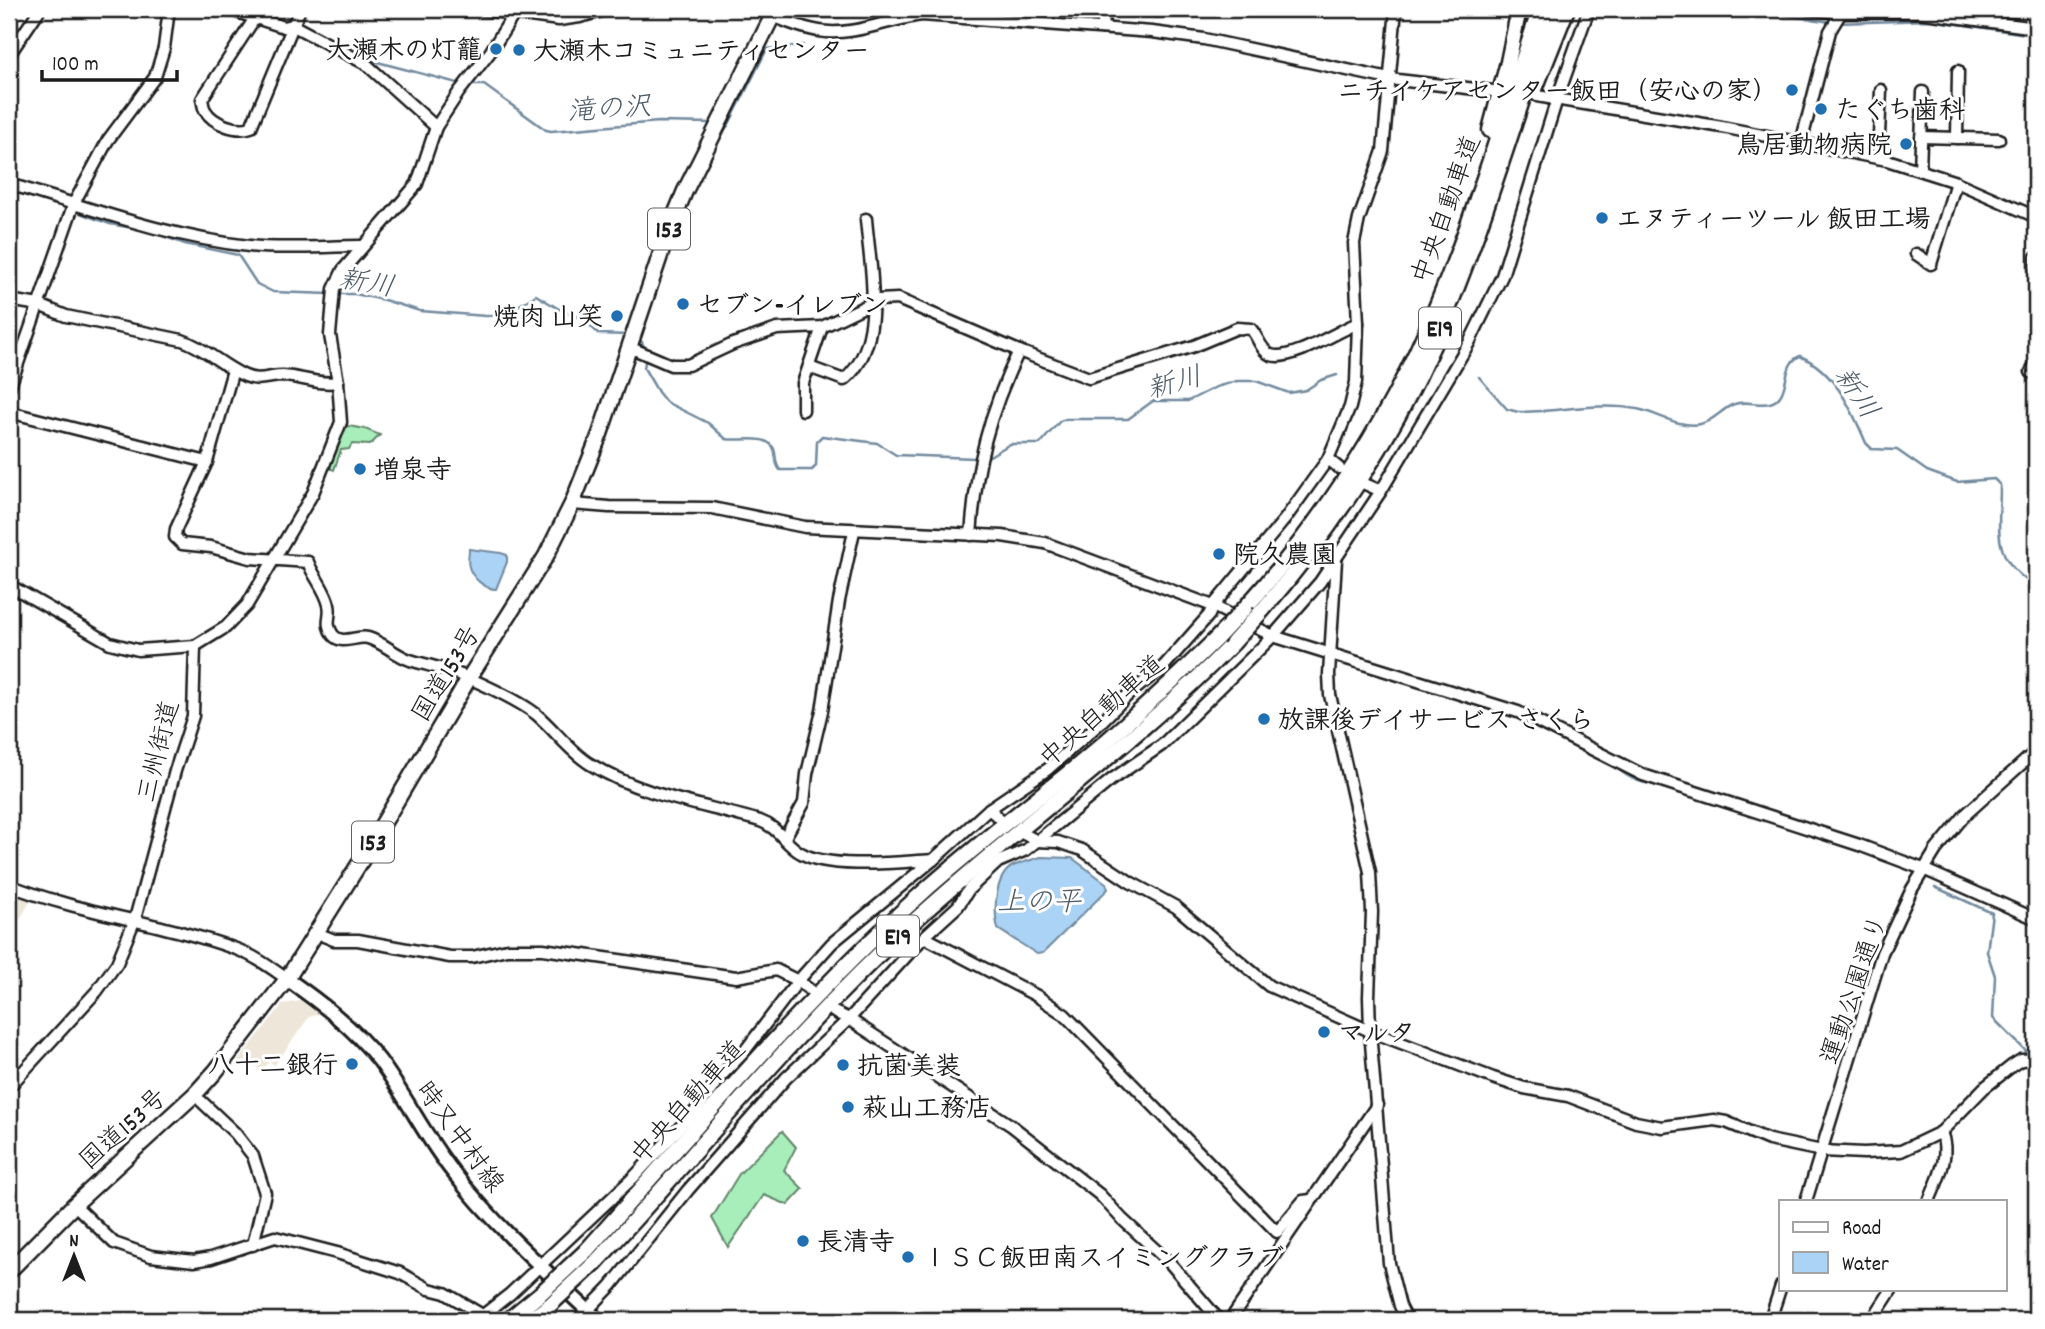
<svg xmlns="http://www.w3.org/2000/svg" width="2045" height="1329" font-family="Dekko,'Klee One',sans-serif">
	<rect width="100%" height="100%" fill="#fff"/>
	<filter id="ink" filterUnits="userSpaceOnUse"><feTurbulence type="fractalNoise" baseFrequency=".0143" numOctaves="2"/><feDisplacementMap in="SourceGraphic" scale="14" xChannelSelector="R" yChannelSelector="G"/><feConvolveMatrix kernelMatrix="1 2 1 2 8 2 1 2 1" color-interpolation-filters="sRGB"/></filter>
	<g filter="url(#ink)">
		<g fill="#eee7d9">
			<polygon points="9,891 31,900 9,938"/>
			<polygon points="301,1001 319,1014 309,1017 275,1065 269,1062 262,1071 254,1065 249,1070 238,1061 283,1004"/>
		</g>
		<g fill="#a8eeba" stroke="#62856b" stroke-width="2">
			<polygon points="343,425 365,429 380,435 370,445 352,444 349,449 341,450 334,470 329,468"/>
			<polygon points="782,1131 796,1147 784,1170 803,1189 788,1205 764,1195 728,1247 712,1218 739,1174"/>
		</g>
		<g fill="#abd3f5" stroke="#728a9e" stroke-width="2">
			<path d="M469,549L501,553L507,555V562L496,589C485,589 472,578 469,567C467,562 469,555 469,549Z"/>
			<path d="M1041,857L1072,858L1106,883L1108,889L1043,953L1037,954L998,929C993,911 995,875 1013,866C1022,862 1032,860 1041,857Z"/>
		</g>
		<g fill="none" stroke-linecap="round" stroke-linejoin="round">
			<g stroke="#728a9e" stroke-width="2.5">
				<polyline points="274,9 292,19"/>
				<polyline points="1046,9 1102,13"/>
				<polyline points="1744,9 1831,22"/>
				<path d="M1109,13C1137,15 1163,21 1189,9"/>
				<path d="M819,18C839,18 854,16 872,9"/>
				<polyline points="1838,23 1930,20 2026,34 2036,33"/>
				<polyline points="366,59 461,84"/>
				<polyline points="471,85 484,85 546,130 551,131 659,122 712,123"/>
				<polyline points="725,126 728,126 767,49 803,45"/>
				<polyline points="80,213 110,224 149,231 185,244 238,255 257,284 273,292 330,294"/>
				<polyline points="337,294 355,294 384,300 420,311 486,316 503,315 536,295 564,312 582,318 599,334 628,335"/>
				<polyline points="637,339 642,342 645,350"/>
				<path d="M645,362L644,368L658,392L666,402L708,423L726,439C738,442 767,433 774,449C777,457 774,463 780,470H812L816,466L817,441L822,436L877,443L896,455L975,458"/>
				<path d="M1479,377L1507,409L1518,412C1558,412 1597,402 1637,409C1658,413 1678,428 1700,424C1712,422 1721,410 1732,405C1744,399 1758,406 1770,403C1792,397 1780,364 1800,356C1835,371 1852,410 1866,443L1872,449L1897,450L1927,471L1957,482L1994,479L2000,485C2000,534 1990,557 2036,587"/>
				<polyline points="988,457 1010,444 1040,444 1060,421 1066,419 1128,419 1153,401 1188,401 1216,387 1237,381 1256,381 1289,393 1306,390 1321,380 1337,375"/>
				<polyline points="1561,740 1596,757"/>
				<path d="M1615,766C1623,775 1639,783 1653,784"/>
				<polyline points="1935,887 1992,913 1987,952 1995,976 1993,1018 2028,1053"/>
				<polyline points="2031,1067 2036,1129"/>
			</g>
			<g stroke="#1c1c1c" stroke-width="15">
				<g id="minor">
					<polyline points="227,9 284,27 292,25 366,64 436,127"/>
					<polyline points="478,9 559,20 580,17 609,9"/>
					<path d="M757,9C777,18 797,27 819,31C853,37 889,19 922,15L1152,32L1204,39L1389,79L1493,91"/>
					<polyline points="1134,9 1158,11 1176,9"/>
					<polyline points="1807,9 1841,13 1918,12 2036,28"/>
					<path d="M255,18L202,99C203,103 203,107 205,110C213,124 237,132 251,127L300,9"/>
					<polyline points="1102,28 1106,9"/>
					<polyline points="9,55 40,9"/>
					<polyline points="1537,96 1722,127 1887,160 1956,182 2036,217"/>
					<polyline points="1921,137 1999,139"/>
					<polyline points="1957,138 1958,71"/>
					<polyline points="1801,143 1830,31 1842,11"/>
					<polyline points="1878,158 1881,90"/>
					<polyline points="1920,169 1923,92"/>
					<path d="M9,184C87,207 167,237 249,246C286,250 325,246 362,246"/>
					<polyline points="1916,254 1931,264 1956,182"/>
					<polyline points="2036,257 2036,297"/>
					<path d="M9,300L39,305L66,316L182,340C206,348 222,366 245,376C259,382 269,376 283,376C303,377 317,385 338,382"/>
					<path d="M629,347L671,365H688L733,344L777,329L822,327L878,300L898,299L1019,351L1089,378L1194,346L1237,328L1251,329C1258,337 1261,351 1271,355C1290,362 1338,331 1358,323"/>
					<polyline points="2036,363 2031,372 2036,374"/>
					<path d="M809,367L844,380C887,345 870,267 866,219"/>
					<path d="M233,370L207,462L176,529L175,537L182,544L211,547L250,558L308,562C313,576 326,590 329,605C332,616 324,622 333,635C342,646 357,635 368,638C384,643 395,655 410,660C430,666 451,670 471,679C489,687 520,702 536,714C555,730 569,751 590,764C644,797 702,804 760,821C778,827 786,845 801,853C830,870 900,862 933,860"/>
					<polyline points="9,389 74,203 108,140 155,77 164,48 169,9"/>
					<polyline points="803,410 803,383 822,327"/>
					<polyline points="9,412 207,462"/>
					<polyline points="1328,459 1339,468"/>
					<polyline points="1365,484 1381,491"/>
					<polyline points="572,504 609,507 712,508 805,527 1002,536 1045,543 1213,606 1273,636 1518,712 1643,775 1859,845 1923,869 2036,919"/>
					<path d="M971,535C976,465 988,415 1019,351"/>
					<polyline points="1336,560 1329,674 1330,695 1370,872 1372,912 1369,997 1370,1031 1389,1263 1400,1306 1407,1320"/>
					<polyline points="9,585 110,643 138,650 195,646 226,627 247,605 313,493 341,422 338,382 330,335 334,289 343,270 417,184 436,127 459,92 491,51 514,14"/>
					<polyline points="989,809 998,817"/>
					<polyline points="1024,834 1037,841 1058,842 1082,850 1130,882 1176,907 1269,986 1370,1031 1493,1078 1524,1088 1568,1096 1636,1122 1662,1127 1714,1120 1726,1122 1769,1140 1822,1151 1864,1153 1901,1151 1941,1132 1984,1088 2013,1065 2021,1060 2036,1059"/>
					<polyline points="784,839 804,803 807,774 822,711 839,601 854,531"/>
					<path d="M9,885C82,914 162,922 236,949C255,956 271,968 287,979"/>
					<polyline points="324,936 334,940 358,940 450,957 472,957 507,949 543,949 736,977 776,970 798,981 810,990"/>
					<polyline points="924,937 1037,996 1065,1015 1277,1232 1303,1201 1311,1200"/>
					<polyline points="834,1012 849,1019 1012,1126 1100,1195 1122,1219 1170,1263 1219,1320"/>
					<polyline points="9,1087 97,991 117,963 135,919 175,771 193,716 195,646"/>
					<polyline points="201,1101 235,1133 253,1156 265,1193 253,1245"/>
					<polyline points="1806,1201 1882,953 1912,889 1936,850 1965,815 2036,751"/>
					<path d="M1929,1201C1938,1179 1951,1156 1941,1132"/>
					<polyline points="80,1210 114,1243 151,1256 194,1261 211,1258 275,1237 337,1253 400,1273 429,1289 445,1293 484,1316"/>
					<polyline points="199,1320 200,1318 203,1320"/>
					<polyline points="477,1320 510,1294 634,1177 697,1109 721,1076 744,1052 798,981 832,943 933,860 989,809 1048,769 1099,724 1128,695 1164,666 1209,615 1213,606 1285,519 1328,459 1350,407 1356,382 1358,323 1354,243 1359,219 1383,151 1396,9"/>
					<polyline points="578,1320 611,1286 688,1190 786,1078 849,1019 924,937 958,906 969,889 998,862 1026,850 1111,780 1162,745 1273,636 1320,582 1381,491 1469,343 1502,276 1557,99 1589,9"/>
					<polyline points="1230,1320 1377,1105"/>
					<polyline points="1770,1320 1781,1286"/>
					<polyline points="1872,1320 1892,1289"/>
				</g>
			</g>
			<g stroke="#1c1c1c" stroke-width="18">
				<path id="major" d="M287,979C320,1002 354,1028 379,1060C406,1096 425,1137 453,1172C495,1226 548,1273 598,1320"/>
			</g>
			<g stroke="#1c1c1c" stroke-width="19">
				<g id="highway">
					<polyline points="1535,89 1567,9"/>
					<polyline points="1490,130 1508,62 1519,9"/>
					<path d="M1245,608C1313,533 1372,445 1416,353C1467,244 1501,123 1540,9"/>
					<path d="M1260,613C1329,534 1392,439 1434,343C1481,235 1514,120 1553,9"/>
					<path d="M586,1251C695,1130 799,1004 920,895C970,850 1024,809 1076,767C1125,726 1172,682 1217,638"/>
					<path d="M596,1262C700,1149 797,1029 910,925C1015,828 1133,746 1233,643"/>
					<polyline points="9,1271 75,1204 195,1094 215,1072 287,979 361,861 469,678 546,556 572,504 600,434 668,232 685,191 776,9"/>
					<polyline points="508,1320 541,1293"/>
					<polyline points="530,1320 550,1305"/>
				</g>
			</g>
			<use href="#minor" stroke="#fff" stroke-width="10"/>
			<use href="#major" stroke="#fff" stroke-width="12"/>
			<use href="#highway" stroke="#fff" stroke-width="14"/>
			<g stroke="#1c1c1c" stroke-width="19" stroke-linecap="butt">
				<g id="highway-bridge">
					<polyline points="1217,638 1245,608"/>
					<polyline points="1233,643 1260,613"/>
					<polyline points="541,1293 586,1251"/>
					<polyline points="550,1305 596,1262"/>
				</g>
			</g>
			<use href="#highway-bridge" stroke="#fff" stroke-width="14"/>
		</g>
	</g>
	<g fill="#1f6fb2" stroke="#fff" stroke-width="2.5">
		<circle cx="496" cy="49" r="7"/>
		<circle cx="519" cy="50" r="7"/>
		<circle cx="1792" cy="90" r="7"/>
		<circle cx="1821" cy="109" r="7"/>
		<circle cx="1906" cy="144" r="7"/>
		<circle cx="1602" cy="218" r="7"/>
		<circle cx="683" cy="304" r="7"/>
		<circle cx="617" cy="316" r="7"/>
		<circle cx="360" cy="469" r="7"/>
		<circle cx="1219" cy="554" r="7"/>
		<circle cx="1264" cy="719" r="7"/>
		<circle cx="1324" cy="1032" r="7"/>
		<circle cx="352" cy="1064" r="7"/>
		<circle cx="843" cy="1065" r="7"/>
		<circle cx="848" cy="1107" r="7"/>
		<circle cx="803" cy="1241" r="7"/>
		<circle cx="908" cy="1257" r="7"/>
	</g>
	<g text-anchor="middle" stroke-width="6" stroke-linejoin="round" paint-order="stroke">
		<g fill="#fff" stroke="#606060" stroke-width="2">
			<rect x="648" y="208.5" width="42" height="41" rx="5"/>
			<rect x="1419" y="307.5" width="42" height="41" rx="5"/>
			<rect x="352" y="821.5" width="42" height="41" rx="5"/>
			<rect x="877" y="915.5" width="42" height="41" rx="5"/>
		</g>
		<g font-size="24" font-weight="bold" fill="#1c1c1c">
			<text x="669" y="237">153</text>
			<text x="1440" y="336">E19</text>
			<text x="373" y="850">153</text>
			<text x="898" y="944">E19</text>
		</g>
		<g font-size="26" font-weight="bold" fill="#1c1c1c" stroke="#fff" text-anchor="start">
			<text x="482" y="58" text-anchor="end">大瀬木の灯籠</text>
			<text x="533" y="59">大瀬木コミュニティセンター</text>
			<text x="1778" y="99" text-anchor="end">ニチイケアセンター飯田（安心の家）</text>
			<text x="1835" y="118">たぐち歯科</text>
			<text x="1892" y="153" text-anchor="end">鳥居動物病院</text>
			<text x="1616" y="227">エヌティーツール 飯田工場</text>
			<text x="697" y="313">セブン-イレブン</text>
			<text x="603" y="325" text-anchor="end">焼肉 山笑</text>
			<text x="374" y="478">増泉寺</text>
			<text x="1233" y="563">院久農園</text>
			<text x="1278" y="728">放課後デイサービス さくら</text>
			<text x="1338" y="1041">マルタ</text>
			<text x="338" y="1073" text-anchor="end">八十二銀行</text>
			<text x="857" y="1074">抗菌美装</text>
			<text x="862" y="1116">萩山工務店</text>
			<text x="817" y="1250">長清寺</text>
			<text x="922" y="1266">ＩＳＣ飯田南スイミングクラブ</text>
		</g>
		<g font-size="26" fill="#1c1c1c" stroke="#fff">
			<text transform="translate(1445 209) rotate(-70)" y="9">中央自動車道</text>
			<text transform="translate(445 673) rotate(-59)" y="9">国道153号</text>
			<text transform="translate(1101 710) rotate(-41)" y="9">中央自動車道</text>
			<text transform="translate(157 751) rotate(-76)" y="9">三州街道</text>
			<text transform="translate(1853 989) rotate(-71)" y="9">運動公園通り</text>
			<text transform="translate(687 1101) rotate(-48)" y="9">中央自動車道</text>
			<text transform="translate(122 1128) rotate(-42)" y="9">国道153号</text>
			<text transform="translate(461 1136) rotate(54)" y="9">時又中村線</text>
		</g>
		<g font-size="28" font-style="italic" fill="#4e5c68" stroke="#fff">
			<text transform="translate(609 107) rotate(-4)" y="10">滝の沢</text>
			<text transform="translate(367 281) rotate(10)" y="10">新川</text>
			<text transform="translate(1174 381) rotate(-15)" y="10">新川</text>
			<text transform="translate(1858 392) rotate(56)" y="10">新川</text>
			<text x="1039" y="910">上の平</text>
		</g>
	</g>
	<rect width="2045" height="1329" fill="none" stroke="#fff" stroke-width="35"/>
	<rect x="18" y="18" width="2010" height="1294" fill="none" stroke="#1c1c1c" stroke-width="2.5" filter="url(#ink)"/>
	<rect x="1779" y="1200" width="228" height="91" fill="#ffffff" stroke="#a4a4a4" stroke-width="2"/>
	<rect x="1793" y="1222" width="35" height="10" fill="#ffffff" stroke="#a4a4a4" stroke-width="2"/>
	<text x="1842" y="1234" font-size="21" fill="#1c1c1c">Road</text>
	<rect x="1793" y="1252" width="35" height="21" fill="#abd3f5" stroke="#a4a4a4" stroke-width="2"/>
	<text x="1842" y="1270" font-size="21" fill="#1c1c1c">Water</text>
	<g transform="translate(74 1256)" stroke="#ffffff" stroke-width="5" paint-order="stroke">
	<path d="M0-5L12 26L0 18L-12 26Z" fill="#1c1c1c"/>
	<text y="-10" font-size="19" font-weight="bold" text-anchor="middle" fill="#1c1c1c">N</text>
	</g>
	<path d="M42 70v10h135v-10" fill="none" stroke="#1c1c1c" stroke-width="3.5"/>
	<text x="52" y="70" font-size="21" fill="#1c1c1c" stroke="#ffffff" stroke-width="5" paint-order="stroke">100 m</text>
</svg>
